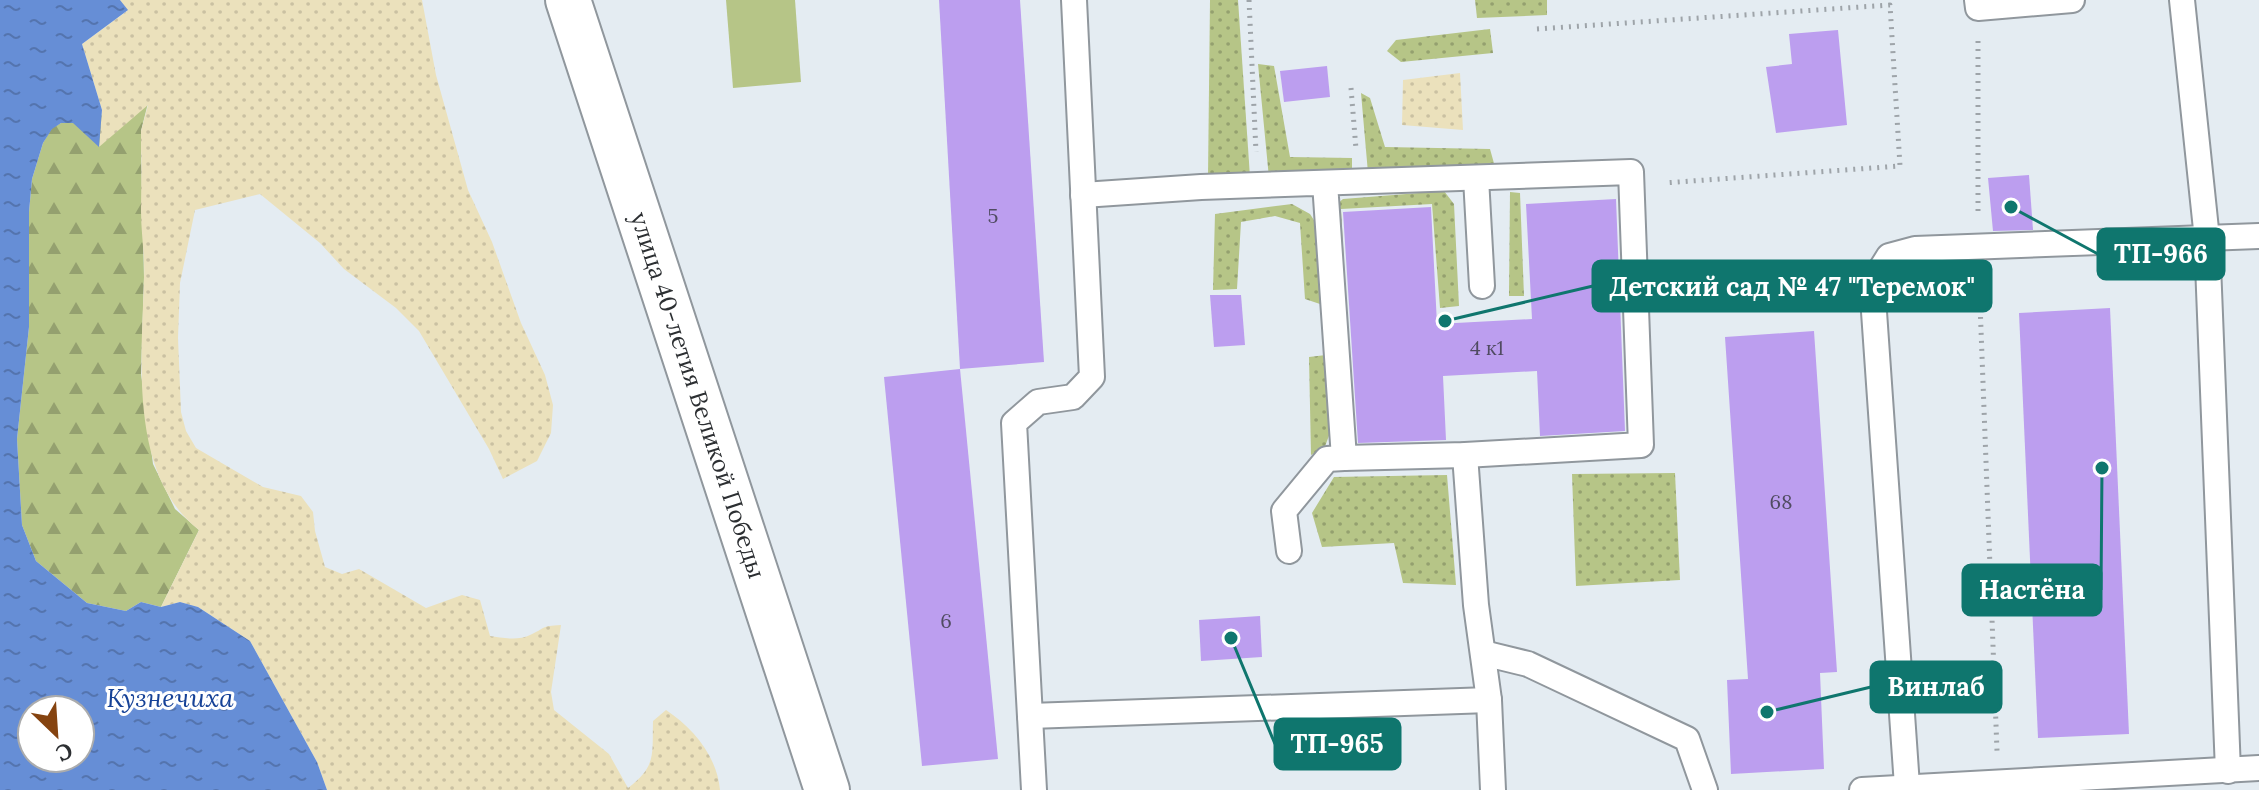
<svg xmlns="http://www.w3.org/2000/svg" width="2259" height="790" font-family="Lora,serif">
	<defs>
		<pattern id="grass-dots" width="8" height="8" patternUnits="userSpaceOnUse" patternTransform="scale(2)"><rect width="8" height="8" fill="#b6c587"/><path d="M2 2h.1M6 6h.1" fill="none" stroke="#94a06f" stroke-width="1.8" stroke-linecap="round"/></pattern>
		<pattern id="forest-firs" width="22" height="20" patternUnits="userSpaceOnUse" patternTransform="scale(2)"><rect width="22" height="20" fill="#b6c587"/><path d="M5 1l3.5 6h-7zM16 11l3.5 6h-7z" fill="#94a06f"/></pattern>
		<pattern id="sand-dots" width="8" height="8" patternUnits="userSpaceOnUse" patternTransform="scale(2)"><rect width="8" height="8" fill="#ebe1bc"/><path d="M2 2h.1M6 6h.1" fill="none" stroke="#cac1a2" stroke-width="1.8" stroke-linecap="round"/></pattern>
		<pattern id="water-ripples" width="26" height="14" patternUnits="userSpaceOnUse" patternTransform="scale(2)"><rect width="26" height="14" fill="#668ed6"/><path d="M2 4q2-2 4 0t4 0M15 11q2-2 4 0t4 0" fill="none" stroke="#5474ae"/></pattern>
	</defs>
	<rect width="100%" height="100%" fill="#e4ecf2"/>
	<g fill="url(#grass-dots)">
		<polygon points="1210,0 1238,0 1250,177 1208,176"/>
		<polygon points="1475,0 1547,0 1547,15 1477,18"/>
		<polygon points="1490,29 1493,53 1401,62 1387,51 1396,40"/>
		<polygon points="1258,64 1274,66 1290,157 1352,158 1352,175 1269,178"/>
		<polygon points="1361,93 1370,98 1385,147 1490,149 1495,167 1368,173"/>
		<polygon points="1444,191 1454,204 1459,306 1440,308 1432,204 1341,209 1348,336 1343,336 1333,207 1343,199"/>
		<polygon points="1510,192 1520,193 1524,296 1509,296"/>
		<polygon points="1292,204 1310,214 1319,228 1323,305 1305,299 1300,223 1275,216 1241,222 1237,289 1213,290 1215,214"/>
		<polygon points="1326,355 1333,425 1324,449 1311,455 1309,357"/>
		<polygon points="1675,473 1680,580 1576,586 1572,474"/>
		<polygon points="1447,475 1456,585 1403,583 1394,543 1322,547 1312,513 1334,477"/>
	</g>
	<polygon fill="url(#forest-firs)" points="148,103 141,131 141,149 144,277 141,374 153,464 175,509 199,530 161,607 141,602 126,611 87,603 36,561 22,525 17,439 29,327 29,212 32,179 43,143 52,128 61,123 73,123"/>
	<g fill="url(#sand-dots)">
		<path d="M120,0H422L436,75L468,190L492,242L521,323L545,375L553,405L551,433L537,461L503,479L489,449L419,331L396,308L344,269L320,243L260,194L195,210L180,283L178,338L181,412L186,431L196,448L263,487L301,496L313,512L315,531L325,567L342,574L359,569L426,608L462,595L480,600L490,636C503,638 518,641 530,635C546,628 540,626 561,625L551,692L554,710L609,754L628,788C657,766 652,754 653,721L666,710C693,728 717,756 720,790H327L317,762L250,641L198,607L180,602L161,607L199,530C128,475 142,358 144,278C145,255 141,233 141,211C141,190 142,170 141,149V131L148,105L99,147L102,110L82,44L127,11Z"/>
		<polygon points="1460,73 1463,130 1402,125 1403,80"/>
	</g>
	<polygon fill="#b6c587" points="726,0 795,0 801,82 733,88"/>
	<path fill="url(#water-ripples)" fill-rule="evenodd" d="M0,0H120L128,10L82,44L102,110L99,147L73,123H61L52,129L43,143L32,179L29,212V327L17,439L22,525L36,561L87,603L126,611L141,602L161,607L180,602L198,607L250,641L317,762L327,790H0ZM32,710H80V758H32Z"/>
	<g fill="#bc9eef">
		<polygon points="939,0 1020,0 1044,362 960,369"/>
		<polygon points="1838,30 1847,125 1776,133 1766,67 1792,64 1789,34"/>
		<polygon points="1327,66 1330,97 1284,102 1280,71"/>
		<polygon points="2029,175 2033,230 1993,231 1988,178"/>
		<polygon points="1616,199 1625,431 1540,436 1537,371 1443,376 1446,440 1358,443 1343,212 1431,207 1437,324 1532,319 1526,204"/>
		<polygon points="1210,295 1241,295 1245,345 1214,347"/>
		<polygon points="2110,308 2129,734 2038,738 2019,313"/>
		<polygon points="1814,331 1837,672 1820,673 1824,769 1731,774 1727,680 1748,679 1725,337"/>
		<polygon points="960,369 998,759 922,766 884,377"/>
		<polygon points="1260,616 1262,657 1201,661 1199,620"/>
	</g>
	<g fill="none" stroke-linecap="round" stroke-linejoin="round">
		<g stroke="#90979d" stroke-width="28">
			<g id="lane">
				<polyline points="1977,0 1978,8 2072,0"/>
				<polyline points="2182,0 2207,239 2228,771"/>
				<polyline points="1476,178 1482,286"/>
				<polyline points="1083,195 1201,187 1631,172 1641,445 1465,455 1344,458 1325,183"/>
				<polyline points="1465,455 1476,605 1489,700 1493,790"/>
				<polyline points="1289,551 1284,511 1327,459 1344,458"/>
				<polyline points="1483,653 1528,664 1687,739 1705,790"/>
				<polyline points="1030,716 1489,700"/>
				<polyline points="1907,786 1872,283 1889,256 1915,249 2259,236"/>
				<polyline points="1034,790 1014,423 1038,402 1073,397 1092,377 1074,0"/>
				<polyline points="1862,790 2259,768"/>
			</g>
		</g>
		<g stroke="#90979d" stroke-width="48">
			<g id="street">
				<path id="s1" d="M568,0L827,790"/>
			</g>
		</g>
		<g stroke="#9ea4a9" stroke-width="5" stroke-dasharray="2 6" stroke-linecap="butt">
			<polyline points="1249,0 1256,152"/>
			<polyline points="1537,29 1890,5 1900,166 1664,183"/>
			<polyline points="1978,41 1978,215"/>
			<polyline points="1351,88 1356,149"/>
			<polyline points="1979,277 1997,751"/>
		</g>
		<use href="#lane" stroke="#fff" stroke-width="24"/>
		<use href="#street" stroke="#fff" stroke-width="44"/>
	</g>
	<g text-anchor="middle" stroke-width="6" stroke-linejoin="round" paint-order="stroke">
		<g font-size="20" fill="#504b61">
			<text x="993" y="223">5</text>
			<text x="1487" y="355">4 к1</text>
			<text x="1781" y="509">68</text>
			<text x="946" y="628">6</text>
		</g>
		<g font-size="24" fill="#2c2f32" stroke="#fff">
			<text dy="8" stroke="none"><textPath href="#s1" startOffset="416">улица 40-летия Великой Победы</textPath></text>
		</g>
		<g font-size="26" font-style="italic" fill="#164297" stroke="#fff">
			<text x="170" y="707">Кузнечиха</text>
		</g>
	</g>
	<path fill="none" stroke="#0f766e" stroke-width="3" d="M2011 207L2098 254M1445 321L1593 286M2102 468L2101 590M1767 712L1871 687M1231 638L1275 744"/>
	<g fill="#0f766e" stroke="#fff" stroke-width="3">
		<circle cx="2011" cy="207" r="8"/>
		<circle cx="1445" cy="321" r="8"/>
		<circle cx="2102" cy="468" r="8"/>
		<circle cx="1767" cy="712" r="8"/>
		<circle cx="1231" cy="638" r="8"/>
	</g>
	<g fill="#0f766e" stroke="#0f766e" stroke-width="3">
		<rect x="2098" y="229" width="126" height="50" rx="8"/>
		<rect x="1593" y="261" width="398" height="50" rx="8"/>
		<rect x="1963" y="565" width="138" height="50" rx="8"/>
		<rect x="1871" y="662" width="130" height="50" rx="8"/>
		<rect x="1275" y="719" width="125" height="50" rx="8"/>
	</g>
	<g font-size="26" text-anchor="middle" font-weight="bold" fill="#fff">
		<text x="2161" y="263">ТП-966</text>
		<text x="1792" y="296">Детский сад № 47 "Теремок"</text>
		<text x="2032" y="599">Настёна</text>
		<text x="1936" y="696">Винлаб</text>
		<text x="1337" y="753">ТП-965</text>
	</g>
	<g transform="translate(56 734) rotate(155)"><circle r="38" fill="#ffffff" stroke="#abacad" stroke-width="2"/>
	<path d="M0-6L14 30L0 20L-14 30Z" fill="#854310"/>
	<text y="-12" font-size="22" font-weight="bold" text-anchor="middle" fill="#2c2f32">С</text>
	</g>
</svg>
